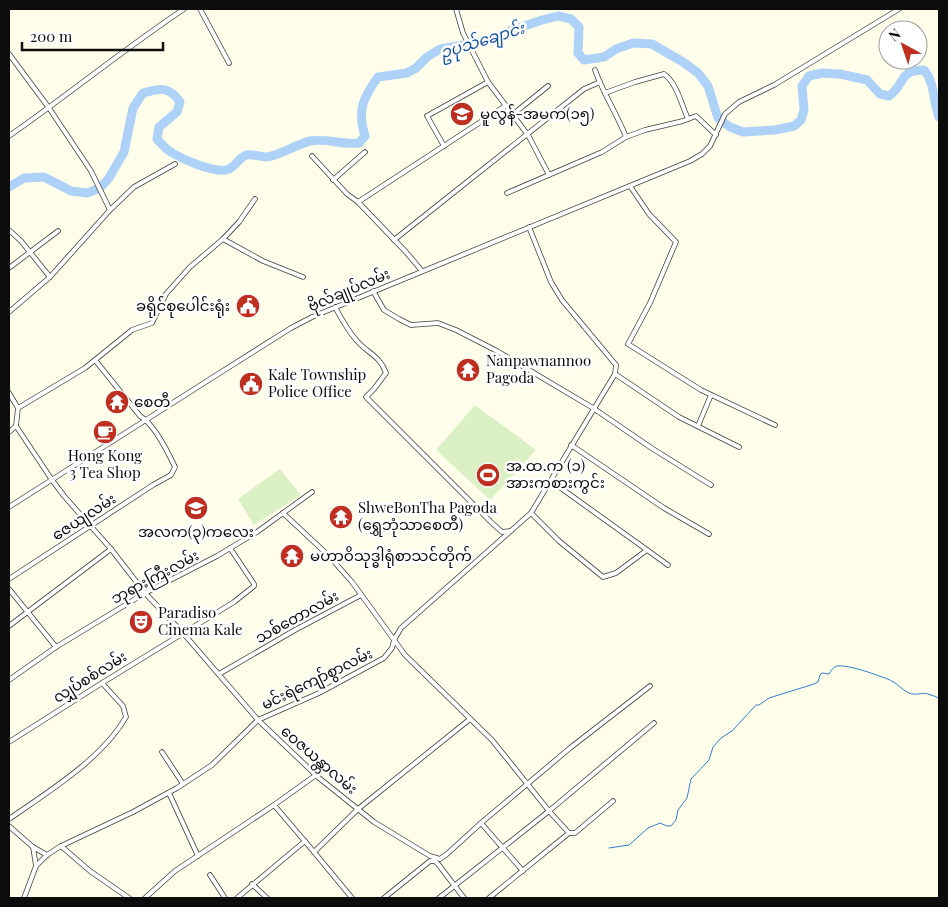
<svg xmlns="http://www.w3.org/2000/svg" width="948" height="907" font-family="'Playfair Display','Noto Sans Myanmar',serif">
	<rect width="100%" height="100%" fill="#fffeea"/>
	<g fill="#dcf0c6">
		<polygon points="475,405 536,450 490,500 436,450"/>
		<polygon points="280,469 301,495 254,525 238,499"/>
	</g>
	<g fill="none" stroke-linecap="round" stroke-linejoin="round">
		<path stroke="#337dd0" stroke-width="1" d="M609,848L629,845L648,828L660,823L667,826H671L676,820L678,810L687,798L691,779L709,760L713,747L721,738L732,731L756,705H759L769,698L814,684L818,682L820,675L822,673L829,674C831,671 833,667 837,666C848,664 880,676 890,680C897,683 902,690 909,693C916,696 922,692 928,694C932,695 936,697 939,698"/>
		<path stroke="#aed2f7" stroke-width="9" d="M9,187L24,178L44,177L71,191L87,193L100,188L109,178L124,152L133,108L143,93C160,88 169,86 180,102L177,112L159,127L157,139C161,143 164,147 168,150C179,158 217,175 229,169C236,166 240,156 247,155C254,154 260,157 266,157C277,157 297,144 310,141C326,138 342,145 359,143L365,136C357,110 363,98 378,77L407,73L416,68L427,57L440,49L475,43L542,20L558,16L571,19L579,27L578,53L584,60L604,57L616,49L633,43L652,44L683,62L698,73L708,86L718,118L730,127L743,132L775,130L794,126L801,120L804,110L802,86L809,76L822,73L840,74L867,80L880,94L889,96C906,84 898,70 924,70C935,82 933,102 939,117"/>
		<g stroke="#3f3f3f" stroke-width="5.5">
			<g id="minor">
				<polyline points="200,9 229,63"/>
				<polyline points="456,9 463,33 488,82 528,135 549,175"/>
				<polyline points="9,54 49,108 91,171 110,210"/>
				<path d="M595,70C603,93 617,114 626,137"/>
				<path d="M605,93L635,82L664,74C677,83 682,106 688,119"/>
				<polyline points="512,115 548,86"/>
				<path d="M9,136C68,95 124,49 184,9"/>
				<polyline points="444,146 427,116 488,82"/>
				<polyline points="312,156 347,194 358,202 406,252 422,271"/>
				<polyline points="333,180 365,152"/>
				<polyline points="630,186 649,214 676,242 650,303 628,344 701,390 775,425"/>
				<polyline points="507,193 602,152 626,137 645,130 683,121 696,116 716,135"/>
				<polyline points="358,202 505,106"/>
				<polyline points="9,230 21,241 50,277"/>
				<polyline points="223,239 263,261 303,277"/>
				<polyline points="394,240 584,89 600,82"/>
				<polyline points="9,268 58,231"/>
				<polyline points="373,291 384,310 399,319 411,325 438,323 456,330 497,351 593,408 653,449 711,485"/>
				<path d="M335,307C342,320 348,331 357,341C369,354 380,356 386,373L374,389L366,397L492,523L502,532L511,531"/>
				<polyline points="9,312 50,277 110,210 134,187 175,164"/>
				<polyline points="615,374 679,417 739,447"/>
				<polyline points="9,393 18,408 16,426 52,480 64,496 111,549 145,593 183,633 258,720 319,778 374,822 430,856 440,859 447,854 481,823 570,748 650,686"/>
				<polyline points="18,408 85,368 132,330 152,323 166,294 190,267 223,239 239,222 255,199"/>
				<polyline points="698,426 711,395"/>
				<polyline points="9,432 16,426"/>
				<polyline points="571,445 664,508 709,534"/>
				<polyline points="551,481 668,565"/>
				<polyline points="9,507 215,376 291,328 312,317 690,161 702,154 710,146 725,114 739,102 774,85 899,9"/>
				<polyline points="283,513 329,556 352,582 405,655 492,740 549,811 569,833 575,833 613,801"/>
				<polyline points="531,513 559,541 603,577 616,573 647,550"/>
				<path d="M9,579L153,485L171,475L175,467C168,452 154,424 140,416L95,360"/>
				<polyline points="9,589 56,647"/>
				<polyline points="9,626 111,549"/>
				<polyline points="219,674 295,630 361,595"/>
				<polyline points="9,680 56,647 145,593 217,556 257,532 312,492"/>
				<polyline points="9,742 102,683 234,602 254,586 254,584 230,548"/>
				<polyline points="162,752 183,784"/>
				<polyline points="169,793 198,856"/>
				<polyline points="274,805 314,852 358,809 470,719"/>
				<path d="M9,819C48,792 102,759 126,717L123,706L102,683"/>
				<polyline points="481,823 523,871"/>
				<polyline points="9,826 33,847 47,855"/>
				<polyline points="61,846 90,871 129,898"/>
				<polyline points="33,847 36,866"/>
				<polyline points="314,852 352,898"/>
				<polyline points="210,875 225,898"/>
				<polyline points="252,884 267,898"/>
				<polyline points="24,898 36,866 47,855 61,846 133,812 177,788 212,765 258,720 319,693 384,658 392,648 394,640 401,628 531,513 615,374 616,365 562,300 551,282 529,227"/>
				<polyline points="145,898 175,871 274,805 316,775"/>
				<polyline points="237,898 305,841"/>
				<polyline points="384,898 430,861 435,861 438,864 464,898"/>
				<polyline points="439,898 549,811 654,723"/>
				<polyline points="489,898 569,833"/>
			</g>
		</g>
		<use href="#minor" stroke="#fff" stroke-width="4"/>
	</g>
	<defs>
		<g id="school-disc" transform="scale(1.25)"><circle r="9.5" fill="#be2e21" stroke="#fff"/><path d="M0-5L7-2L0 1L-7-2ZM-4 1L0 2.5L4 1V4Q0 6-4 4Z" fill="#fff"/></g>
		<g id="civic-disc" transform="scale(1.25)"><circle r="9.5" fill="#be2e21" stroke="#fff"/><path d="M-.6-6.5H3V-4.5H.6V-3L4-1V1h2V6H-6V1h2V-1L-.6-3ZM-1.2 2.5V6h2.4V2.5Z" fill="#fff"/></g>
		<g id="temple-disc" transform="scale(1.25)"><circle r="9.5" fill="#be2e21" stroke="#fff"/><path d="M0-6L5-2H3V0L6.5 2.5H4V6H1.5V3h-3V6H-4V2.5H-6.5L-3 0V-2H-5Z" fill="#fff"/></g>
		<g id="cafe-disc" transform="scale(1.25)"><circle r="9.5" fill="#be2e21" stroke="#fff"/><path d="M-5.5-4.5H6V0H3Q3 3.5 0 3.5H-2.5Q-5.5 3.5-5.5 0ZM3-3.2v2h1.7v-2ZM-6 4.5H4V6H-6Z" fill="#fff"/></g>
		<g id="stadium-disc" transform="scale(1.25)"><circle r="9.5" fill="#be2e21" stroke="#fff"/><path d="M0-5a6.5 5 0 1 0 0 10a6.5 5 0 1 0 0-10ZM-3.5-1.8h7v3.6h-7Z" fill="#fff"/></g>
		<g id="theatre-disc" transform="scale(1.25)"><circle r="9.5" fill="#be2e21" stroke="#fff"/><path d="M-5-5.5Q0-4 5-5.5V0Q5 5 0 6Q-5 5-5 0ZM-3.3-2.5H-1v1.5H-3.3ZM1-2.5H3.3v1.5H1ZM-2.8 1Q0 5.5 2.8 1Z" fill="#fff"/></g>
	</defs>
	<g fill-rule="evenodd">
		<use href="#school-disc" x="462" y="114"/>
		<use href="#civic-disc" x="248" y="306"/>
		<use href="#temple-disc" x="468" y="370"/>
		<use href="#civic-disc" x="251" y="384"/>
		<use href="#temple-disc" x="117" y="402"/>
		<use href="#cafe-disc" x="105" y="432"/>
		<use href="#stadium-disc" x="488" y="475"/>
		<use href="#school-disc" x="196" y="508"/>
		<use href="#temple-disc" x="341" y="517"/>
		<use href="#temple-disc" x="292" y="556"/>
		<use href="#theatre-disc" x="141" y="622"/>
	</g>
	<g text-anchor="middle" stroke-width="5" stroke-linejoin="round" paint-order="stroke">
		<g font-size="15" fill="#0c0c0c" stroke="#fff" text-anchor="start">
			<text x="480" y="119">မူလွန်-အမက(၁၅)</text>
			<text x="230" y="311" text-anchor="end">ခရိုင်စုပေါင်းရုံး</text>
			<text x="486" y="366">Nanpawnannoo<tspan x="486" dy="17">Pagoda</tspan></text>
			<text x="268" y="380">Kale Township<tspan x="268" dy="17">Police Office</tspan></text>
			<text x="134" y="407">စေတီ</text>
			<text x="105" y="461" text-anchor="middle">Hong Kong<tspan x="105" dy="17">3 Tea Shop</tspan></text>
			<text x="506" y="471">အ.ထ.က (၁)<tspan x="506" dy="17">အားကစားကွင်း</tspan></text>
			<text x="358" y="513">ShweBonTha Pagoda<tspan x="358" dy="17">(ရွှေဘုံသာစေတီ)</tspan></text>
			<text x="196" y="537" text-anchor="middle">အလက(၃)ကလေး</text>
			<text x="310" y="561">မဟာဝိသုဒ္ဓါရုံစာသင်တိုက်</text>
			<text x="158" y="618">Paradiso<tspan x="158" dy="17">Cinema Kale</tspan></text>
		</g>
		<g font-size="15" fill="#0c0c0c" stroke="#fff">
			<text transform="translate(349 290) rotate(-23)" y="5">ဗိုလ်ချုပ်လမ်း</text>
			<text transform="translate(84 517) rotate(-33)" y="5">ဇေယျလမ်း</text>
			<text transform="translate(155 577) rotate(-28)" y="5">ဘုရားကြီးလမ်း</text>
			<text transform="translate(297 617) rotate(-29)" y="5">သစ်တောလမ်း</text>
			<text transform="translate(90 677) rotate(-32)" y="5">လျှပ်စစ်လမ်း</text>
			<text transform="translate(317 679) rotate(-26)" y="5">မင်းရဲကျော်စွာလမ်း</text>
			<text transform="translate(319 760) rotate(41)" y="5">ဝေဇယန္တာလမ်း</text>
		</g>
		<g font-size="16" font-style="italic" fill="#13509f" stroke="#fff">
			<text transform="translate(482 40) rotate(-17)" y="6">ဥပုသ်ချောင်း</text>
		</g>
	</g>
	<rect width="948" height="907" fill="none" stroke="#0c0c0c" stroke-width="20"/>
	<g transform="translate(903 45) rotate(320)"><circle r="24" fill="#ffffff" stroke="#9e9e9e"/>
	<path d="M0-4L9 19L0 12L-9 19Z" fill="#be2e21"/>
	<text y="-8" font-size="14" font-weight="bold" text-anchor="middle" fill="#0c0c0c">N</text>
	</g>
	<path d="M22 42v8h141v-8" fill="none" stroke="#0c0c0c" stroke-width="2.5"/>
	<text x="30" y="42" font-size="15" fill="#0c0c0c" stroke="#ffffff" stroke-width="4" paint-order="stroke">200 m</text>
</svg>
